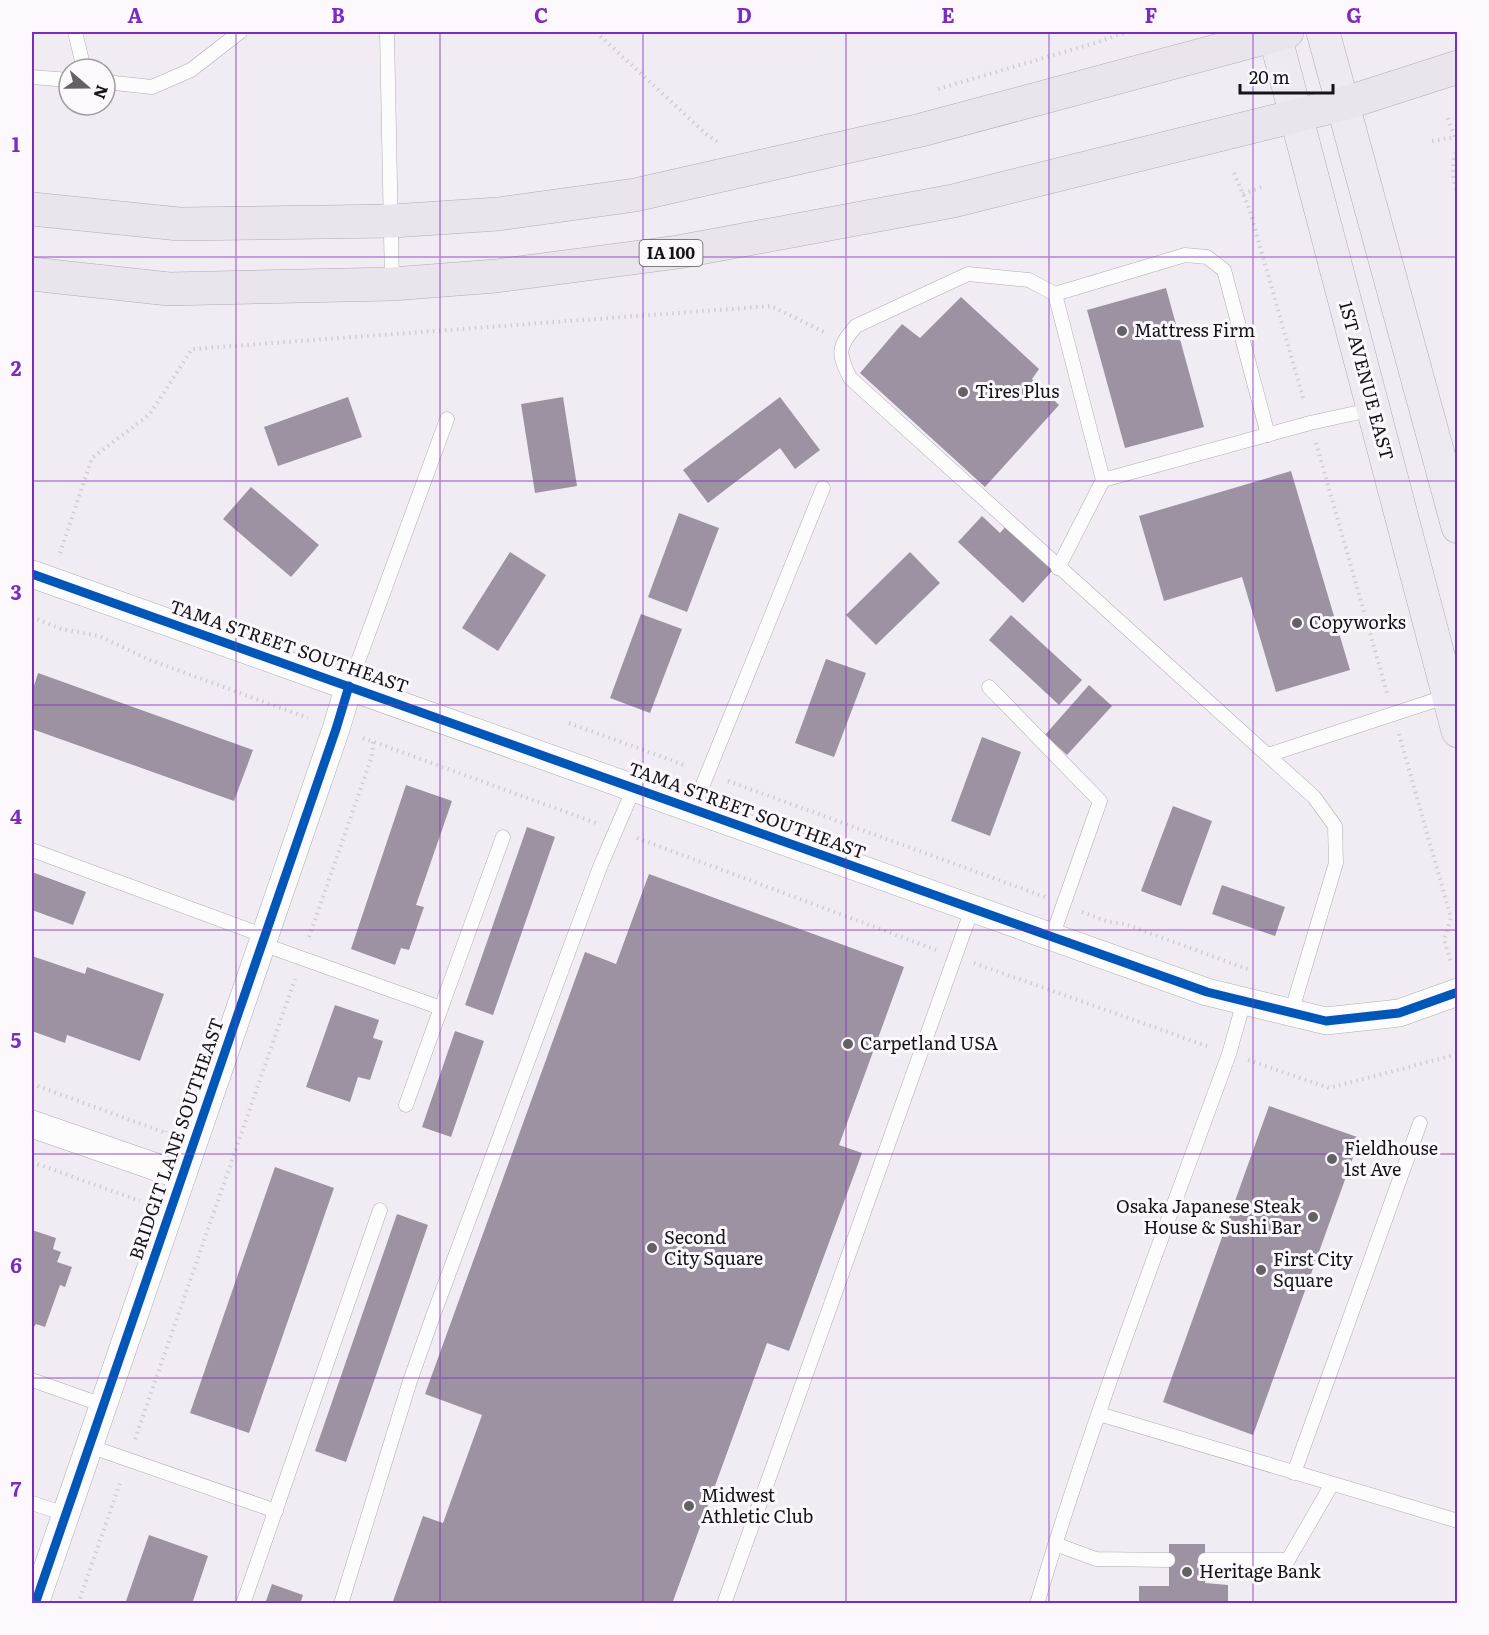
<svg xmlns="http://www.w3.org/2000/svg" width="1489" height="1635" font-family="Literata,serif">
	<rect width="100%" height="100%" fill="#f1ecf4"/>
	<g fill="#9d92a2">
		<polygon points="1166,288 1204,427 1125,448 1087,310"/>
		<polygon points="961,297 1039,369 1032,379 1059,405 985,487 860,373 902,324 920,338"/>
		<polygon points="348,397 362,437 278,466 264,427"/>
		<polygon points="563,397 577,486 535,493 521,404"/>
		<polygon points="780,397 820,450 795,469 780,448 708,503 683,470"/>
		<polygon points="1291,471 1350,670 1276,692 1242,577 1164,601 1139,516"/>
		<polygon points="251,487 319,545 291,577 223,519"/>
		<polygon points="679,513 719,528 687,612 648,597"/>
		<polygon points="982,516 1000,533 1006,526 1053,570 1023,603 958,542"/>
		<polygon points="510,552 546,575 498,651 462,628"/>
		<polygon points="910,552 940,583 876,645 846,615"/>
		<polygon points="641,614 682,629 650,713 610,698"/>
		<polygon points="1011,615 1082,680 1059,705 989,640"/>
		<polygon points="826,659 866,673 834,757 795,743"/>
		<polygon points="38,673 253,750 234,801 32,729 32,692"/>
		<polygon points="1089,685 1112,706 1067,755 1045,735"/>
		<polygon points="982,737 1021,752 990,836 951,821"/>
		<polygon points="406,785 452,801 416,905 424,907 409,950 401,948 395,965 351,949"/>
		<polygon points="1173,806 1212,821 1181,906 1141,891"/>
		<polygon points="527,827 555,837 493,1015 465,1005"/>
		<polygon points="32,872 86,892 73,925 32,910"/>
		<polygon points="649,874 904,967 839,1145 862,1153 789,1351 767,1343 672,1604 392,1604 423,1516 443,1523 482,1415 425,1394 585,952 616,964"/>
		<polygon points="1222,885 1285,907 1275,936 1212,914"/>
		<polygon points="32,956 85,974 87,967 164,994 140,1061 67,1035 65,1043 32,1031"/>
		<polygon points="335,1005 379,1020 373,1038 383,1041 370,1080 358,1077 350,1102 306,1087"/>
		<polygon points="455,1031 484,1041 451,1137 422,1127"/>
		<polygon points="1269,1106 1360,1138 1253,1435 1163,1402"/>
		<polygon points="275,1167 334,1188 249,1433 190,1413"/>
		<polygon points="397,1214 428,1225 346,1462 315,1451"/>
		<polygon points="32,1230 56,1238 53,1249 61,1252 57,1262 72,1267 65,1287 60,1285 45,1327 36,1324 32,1330"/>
		<polygon points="149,1535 208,1556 192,1604 125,1604"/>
		<polygon points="1169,1544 1205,1544 1205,1583 1228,1585 1228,1604 1139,1604 1139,1586 1169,1586"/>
		<polygon points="272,1584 303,1595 300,1604 265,1604"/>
	</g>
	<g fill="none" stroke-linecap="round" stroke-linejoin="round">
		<g stroke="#b0acb2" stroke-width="15">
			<g id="service">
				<polyline points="75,32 84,69"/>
				<polyline points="387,32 392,284"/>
				<polyline points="32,77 69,80"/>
				<polyline points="105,82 152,87 191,70 240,32"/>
				<polyline points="1055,294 1185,255 1207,257 1224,270 1268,435"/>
				<polyline points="1103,480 1310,423 1374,409"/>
				<path d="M1058,568L1103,480L1055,294L1029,280L968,274L856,326C837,348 838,353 850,378L1314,797L1335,826L1336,863L1291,1013"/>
				<polyline points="349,686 447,419"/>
				<polyline points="989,687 1100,801 1052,937"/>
				<polyline points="1268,755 1448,696"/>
				<polyline points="693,809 823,488"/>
				<polyline points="32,850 265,936"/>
				<polyline points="262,944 441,1008 503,837"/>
				<polyline points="406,1105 441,1008"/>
				<polyline points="32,1380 103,1405"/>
				<polyline points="1099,1414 1458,1521"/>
				<polyline points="89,1446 276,1511"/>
				<polyline points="1294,1473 1420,1123"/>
				<polyline points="32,1503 65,1514"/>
				<polyline points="1055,1544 1096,1559 1168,1560"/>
				<polyline points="1205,1560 1288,1560 1332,1484"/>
				<polyline points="243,1604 380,1210"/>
				<polyline points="341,1604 410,1381 433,1316 600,867 634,788"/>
				<polyline points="724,1604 972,909"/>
				<path d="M1037,1604C1092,1418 1163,1236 1229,1054L1244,1001"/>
			</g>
		</g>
		<g stroke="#b0acb2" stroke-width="28">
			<g id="minor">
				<polyline points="32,574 1207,992 1326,1021 1399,1013 1458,992"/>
				<polyline points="32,1124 182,1176"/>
				<polyline points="35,1604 336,729 349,686"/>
			</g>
		</g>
		<g stroke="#b3a9b8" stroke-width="34">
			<g id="primary">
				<polyline points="1274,32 1458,731"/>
				<polyline points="1323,32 1458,527"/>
			</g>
		</g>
		<g stroke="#b3a9b8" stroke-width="34">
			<g id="trunk">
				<polyline points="32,209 179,224 392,221 498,214 635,195 921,130 1287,32"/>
				<polyline points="32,274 169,289 392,284 496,276 678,252 953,201 1343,104 1458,67"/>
			</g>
		</g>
		<g stroke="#cfced0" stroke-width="4" stroke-dasharray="1.5 4.5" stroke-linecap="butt">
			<polyline points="596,32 706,134 719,143"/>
			<polyline points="938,89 1095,43 1127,32"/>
			<polyline points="1432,141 1455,137 1446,115"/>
			<path d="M1458,147C1450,167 1452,176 1458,196"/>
			<polyline points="1234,173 1249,208 1304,401"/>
			<polyline points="1243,194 1262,187"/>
			<polyline points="1316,443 1387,693"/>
			<polyline points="60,553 92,458 150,414 192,349 771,306 826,333"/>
			<polyline points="32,617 61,629 99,636 150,660 308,718"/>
			<polyline points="569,723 687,766"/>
			<polyline points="1399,734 1451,918 1444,939 1451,963"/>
			<polyline points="363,738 596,823"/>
			<polyline points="728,781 1045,897"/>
			<polyline points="637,838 936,950"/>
			<polyline points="1082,912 1109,922 1125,924 1250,970"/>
			<polyline points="309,937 372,756 373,742"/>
			<polyline points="974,963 1207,1046"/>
			<polyline points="1248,1060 1329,1088 1458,1054"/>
			<polyline points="32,1084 166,1133 166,1131"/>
			<polyline points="32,1162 140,1201"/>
			<polyline points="135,1439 295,979"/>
			<polyline points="78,1604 121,1480"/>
		</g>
		<use href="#service" stroke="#fdfcfd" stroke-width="14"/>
		<use href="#minor" stroke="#fdfcfd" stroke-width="27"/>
		<use href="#primary" stroke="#eeeaf1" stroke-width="33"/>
		<use href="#trunk" stroke="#eae4ed" stroke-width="33"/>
		<g stroke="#fcf8fe" stroke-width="13">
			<g id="cycleway">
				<polyline points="32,574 1207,992 1326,1021 1399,1013 1458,992"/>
				<polyline points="35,1604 336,729 349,686"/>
			</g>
		</g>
		<use href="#cycleway" stroke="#0057b8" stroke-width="9"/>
	</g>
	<path fill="none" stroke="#7b2cbf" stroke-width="1.5" stroke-opacity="0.55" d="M236,32V1604M440,32V1604M643,32V1604M846,32V1604M1049,32V1604M1253,32V1604M32,257H1458M32,481H1458M32,705H1458M32,930H1458M32,1154H1458M32,1378H1458"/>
	<g fill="#636066" stroke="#fcf8fe" stroke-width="2">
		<circle cx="1122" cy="331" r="6"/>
		<circle cx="963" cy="392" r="6"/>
		<circle cx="1297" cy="623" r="6"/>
		<circle cx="848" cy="1044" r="6"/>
		<circle cx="1332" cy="1159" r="6"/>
		<circle cx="1313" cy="1217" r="6"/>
		<circle cx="652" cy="1248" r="6"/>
		<circle cx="1261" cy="1270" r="6"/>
		<circle cx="689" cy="1506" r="6"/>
		<circle cx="1187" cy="1572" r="6"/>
	</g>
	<g text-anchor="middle" stroke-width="6" stroke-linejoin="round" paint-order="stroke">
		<rect fill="#fcf8fe" stroke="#5c585e" stroke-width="1.5" x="639.5" y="240" width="63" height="26" rx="4.5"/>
		<g font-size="16" font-weight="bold" fill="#171419">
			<text x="671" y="259">IA 100</text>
		</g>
		<g font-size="18" fill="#171419" stroke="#fcf8fe" text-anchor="start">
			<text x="1134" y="337">Mattress Firm</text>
			<text x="975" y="398">Tires Plus</text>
			<text x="1309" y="629">Copyworks</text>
			<text x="860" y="1050">Carpetland USA</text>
			<text x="1344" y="1155">Fieldhouse<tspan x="1344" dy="21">1st Ave</tspan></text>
			<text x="1301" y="1213" text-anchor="end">Osaka Japanese Steak<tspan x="1301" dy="21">House &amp; Sushi Bar</tspan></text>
			<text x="664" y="1244">Second<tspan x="664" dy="21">City Square</tspan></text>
			<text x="1273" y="1266">First City<tspan x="1273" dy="21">Square</tspan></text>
			<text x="701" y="1502">Midwest<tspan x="701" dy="21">Athletic Club</tspan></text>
			<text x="1199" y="1578">Heritage Bank</text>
		</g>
		<g font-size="18" fill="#171419" stroke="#fcf8fe">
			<text transform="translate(1366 381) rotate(75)" y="6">1ST AVENUE EAST</text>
			<text transform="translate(289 647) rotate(19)" y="6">TAMA STREET SOUTHEAST</text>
			<text transform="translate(747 811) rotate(20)" y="6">TAMA STREET SOUTHEAST</text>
			<text transform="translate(177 1139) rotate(-71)" y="6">BRIDGIT LANE SOUTHEAST</text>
		</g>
	</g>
	<rect width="1489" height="1635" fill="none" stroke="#fcf8fe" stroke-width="66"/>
	<g transform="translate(87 87) rotate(110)"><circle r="28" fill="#fcf8fe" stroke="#a09da2" stroke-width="1.5"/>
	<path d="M0-4.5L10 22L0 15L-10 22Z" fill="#636066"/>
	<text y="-9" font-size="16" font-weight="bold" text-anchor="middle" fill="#171419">N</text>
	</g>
	<path d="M1240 84v9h93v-9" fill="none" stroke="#171419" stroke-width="3"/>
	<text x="1249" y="84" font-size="18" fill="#171419" stroke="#fcf8fe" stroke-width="4.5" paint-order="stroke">20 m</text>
	<rect x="33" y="33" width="1423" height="1569" fill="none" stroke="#7b2cbf" stroke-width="2"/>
	<g font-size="20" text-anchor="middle" font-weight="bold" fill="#7b2cbf">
		<text x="135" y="23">A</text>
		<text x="338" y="23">B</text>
		<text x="541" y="23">C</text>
		<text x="744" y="23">D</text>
		<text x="948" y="23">E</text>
		<text x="1151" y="23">F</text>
		<text x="1354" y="23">G</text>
		<text x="16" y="152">1</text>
		<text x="16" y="376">2</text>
		<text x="16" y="600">3</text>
		<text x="16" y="824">4</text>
		<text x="16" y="1048">5</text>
		<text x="16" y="1273">6</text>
		<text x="16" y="1497">7</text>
	</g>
</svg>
